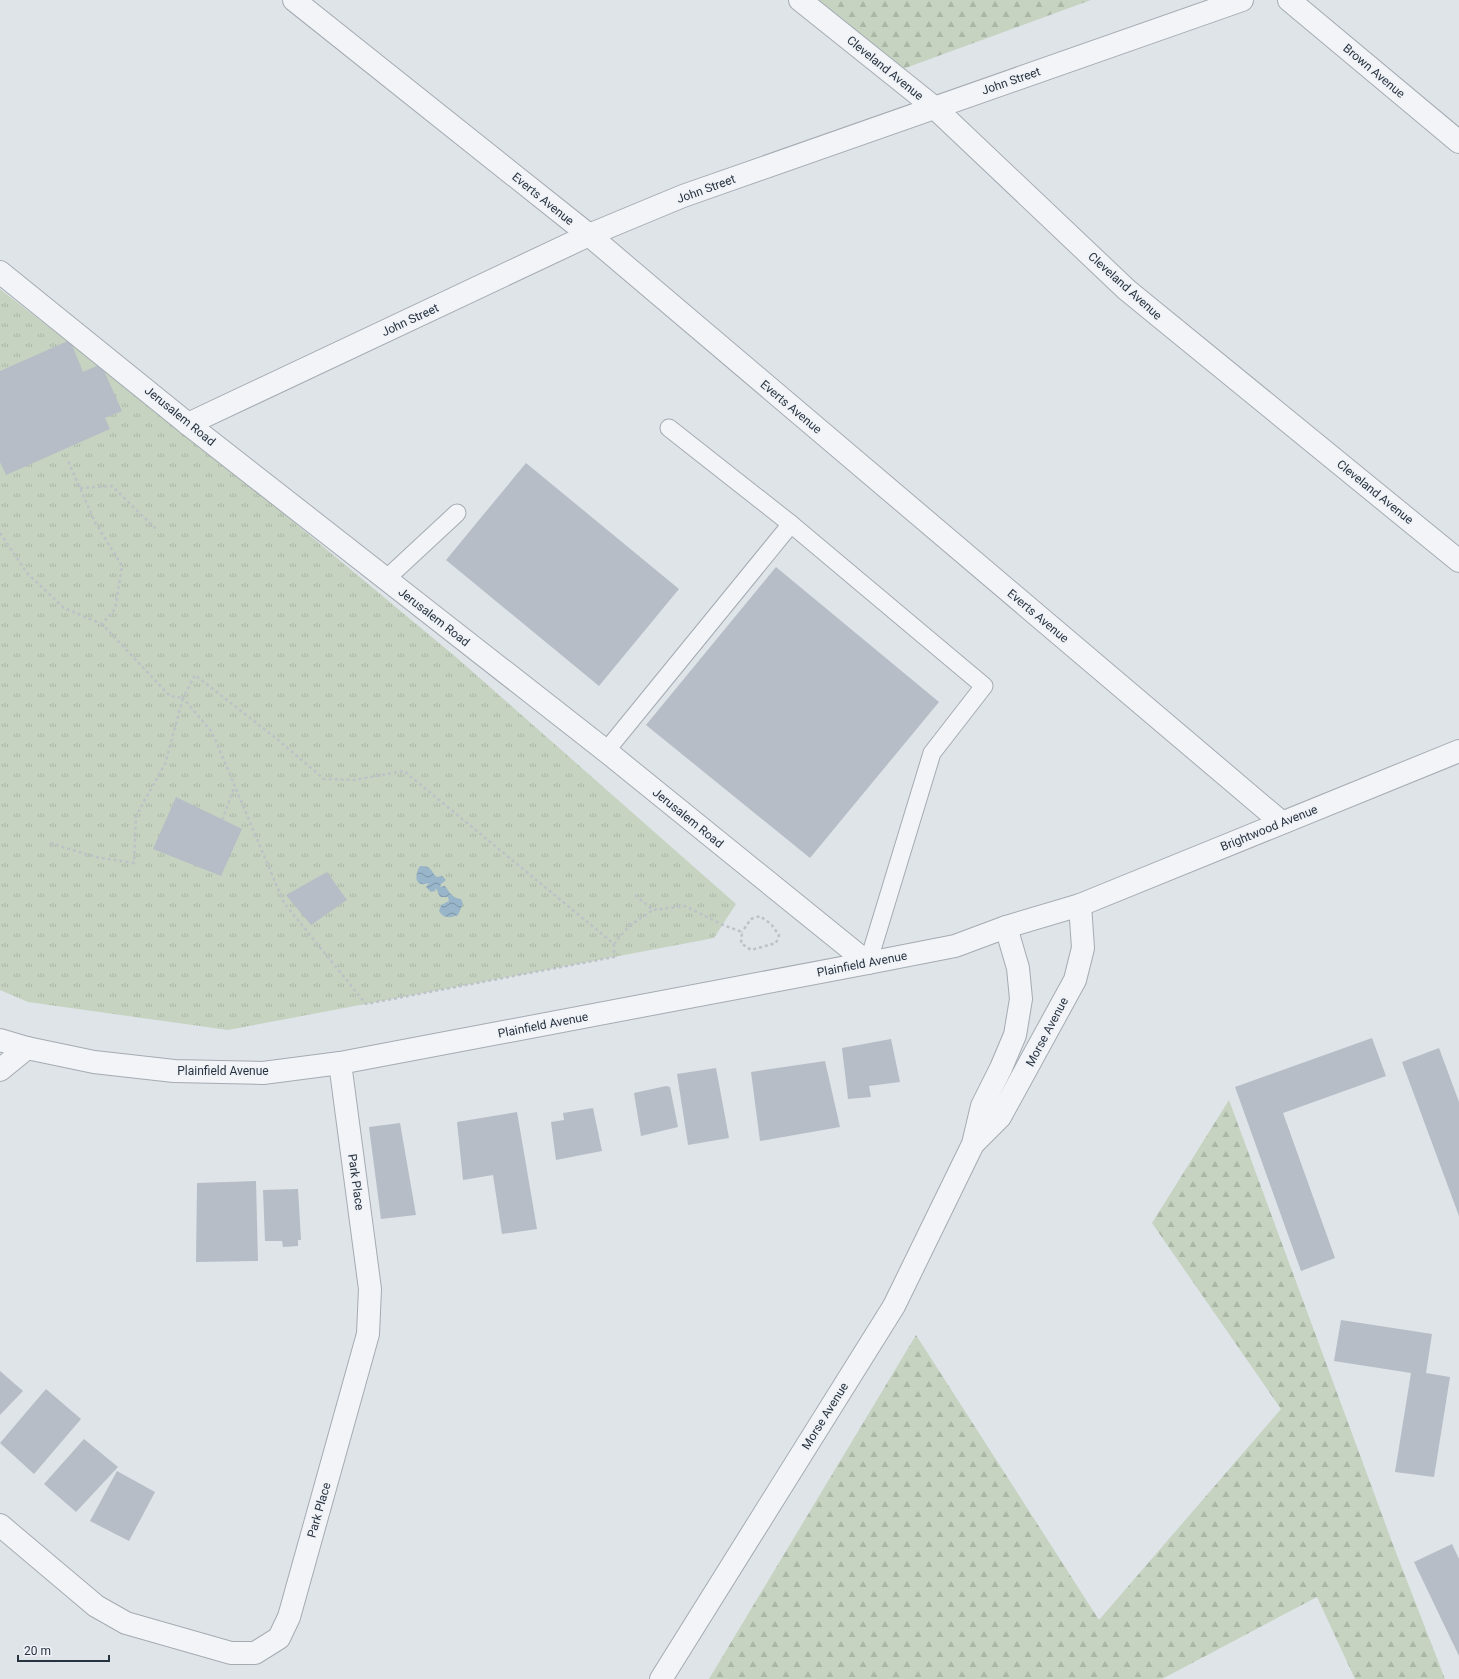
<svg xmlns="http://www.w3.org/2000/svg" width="1459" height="1679" font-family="Roboto,sans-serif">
	<defs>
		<pattern id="grass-tufts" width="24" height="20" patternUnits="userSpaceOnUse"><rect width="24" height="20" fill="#c6d3c0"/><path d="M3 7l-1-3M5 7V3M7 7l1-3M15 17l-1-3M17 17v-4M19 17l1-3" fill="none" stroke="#aab6a6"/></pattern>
		<pattern id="forest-firs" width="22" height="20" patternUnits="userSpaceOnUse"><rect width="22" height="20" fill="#c6d3c0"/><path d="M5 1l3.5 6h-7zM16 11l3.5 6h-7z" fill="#aab6a6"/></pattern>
		<pattern id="water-waves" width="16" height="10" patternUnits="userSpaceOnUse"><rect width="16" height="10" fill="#99b5ca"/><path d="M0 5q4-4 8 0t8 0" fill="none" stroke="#7d94a5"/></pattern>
	</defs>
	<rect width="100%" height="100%" fill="#dfe4e9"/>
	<polygon fill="url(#grass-tufts)" points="0,289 200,444 457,658 736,904 714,938 228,1030 28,1002 0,990"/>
	<g fill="url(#forest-firs)">
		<polygon points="815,0 1091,0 900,70"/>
		<polygon points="1229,1100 1395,1550 1445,1679 1355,1679 1317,1597 1162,1679 709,1679 916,1335 1099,1620 1281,1409 1152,1223"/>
	</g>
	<path fill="url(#water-waves)" d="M420,866C433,866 429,870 437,877L442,876L446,880L441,884L440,887L445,886C450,893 452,898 461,899L463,904L458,915C450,918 444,919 439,911L441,905L449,901L448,897H440L436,888L435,891L431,892L426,887L429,883C427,883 424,885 422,884C413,883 417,870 420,866Z"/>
	<g fill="#b6bdc6">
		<polygon points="70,340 83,372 101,364 122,411 105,418 110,429 6,475 0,462 0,371"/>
		<polygon points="526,463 679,589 599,686 446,560"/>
		<polygon points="776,567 939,702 810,858 646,725"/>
		<polygon points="176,797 242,829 221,876 153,849"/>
		<polygon points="327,872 347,900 311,925 286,895"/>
		<polygon points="1372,1038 1386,1076 1283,1113 1335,1258 1301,1271 1235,1087"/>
		<polygon points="891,1039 900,1082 869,1086 871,1097 848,1099 842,1048"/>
		<polygon points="1439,1048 1459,1102 1459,1216 1402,1062"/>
		<polygon points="825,1061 840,1127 760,1141 751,1072"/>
		<polygon points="716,1068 729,1138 688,1145 677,1074"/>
		<polygon points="666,1086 670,1087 678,1127 641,1136 634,1093"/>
		<polygon points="593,1108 602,1151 556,1160 551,1122 564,1120 563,1113"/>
		<polygon points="517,1112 537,1229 502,1234 493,1175 463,1180 457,1122"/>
		<polygon points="400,1123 416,1215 381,1219 369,1127"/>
		<polygon points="256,1181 258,1261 196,1262 197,1183"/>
		<polygon points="298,1189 301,1240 298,1240 298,1246 283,1247 282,1241 265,1241 263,1190"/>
		<polygon points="1341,1320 1432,1334 1426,1373 1450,1377 1434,1477 1395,1472 1411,1373 1334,1361"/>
		<polygon points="0,1371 23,1391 0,1415"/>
		<polygon points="46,1389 81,1419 34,1474 0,1443"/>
		<polygon points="84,1439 118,1467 76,1512 44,1484"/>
		<polygon points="117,1471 155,1492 129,1541 90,1521"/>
		<polygon points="1452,1544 1459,1559 1459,1656 1414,1562"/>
	</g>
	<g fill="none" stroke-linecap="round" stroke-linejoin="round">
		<g stroke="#a4abb3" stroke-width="19">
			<g id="service">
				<polyline points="669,428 791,524"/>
				<polyline points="386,579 457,513"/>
				<polyline points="606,751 791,524 984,686 932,753 868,963"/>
			</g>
		</g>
		<g stroke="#a4abb3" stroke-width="24">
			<g id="minor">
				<polyline points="294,0 589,235 1281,822"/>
				<polyline points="800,0 935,108 1127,290 1459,561"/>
				<polyline points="1289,0 1459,142"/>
				<polyline points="188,424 589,235 683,196 1242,0"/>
				<polyline points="0,1070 27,1048"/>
				<polyline points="0,1525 96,1606 126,1623 231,1653 255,1653 279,1638 289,1617 368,1334 370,1289 340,1063"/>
			</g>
		</g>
		<g stroke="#a4abb3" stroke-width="24">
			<g id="tertiary">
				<polyline points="0,272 188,424 606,751 868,963"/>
				<polyline points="0,1040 27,1048 94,1062 174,1071 263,1073 340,1063 868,963 955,946 1006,927 1080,905 1459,751"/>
				<polyline points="974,1143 1000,1117 1075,980 1083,948 1080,905"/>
				<polyline points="661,1679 894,1306 973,1144 982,1106 1001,1068 1015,1035 1021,999 1018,968 1006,927"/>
			</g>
		</g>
		<g stroke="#bdc2c7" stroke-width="2.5" stroke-dasharray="3 3" stroke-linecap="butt">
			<polyline points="80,488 112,486 157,530"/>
			<polyline points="0,533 27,573 64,608 102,624"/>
			<polyline points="222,820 235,786"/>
			<polyline points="50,843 95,857 134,863 136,816 165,764 183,698 170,696 102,624 115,609 122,566 95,522 68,461"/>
			<polyline points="635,895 653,910 685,906 723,925 742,932 741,943 751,950 776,943 779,935 771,924 760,916 751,919 742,932"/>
			<polyline points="614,944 614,957 366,1004 284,903 212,732 183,698 195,675 277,739 324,779 354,780 404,771 614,944 629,926 653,910"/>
		</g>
		<use href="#service" stroke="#f2f4f7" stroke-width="17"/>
		<use href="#minor" stroke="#f2f4f7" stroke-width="22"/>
		<use href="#tertiary" stroke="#f2f4f7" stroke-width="22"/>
	</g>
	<g text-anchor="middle" stroke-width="3" stroke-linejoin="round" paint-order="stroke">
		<g font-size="12" fill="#283340" stroke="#eff2f6">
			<text transform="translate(885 68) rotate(39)" y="4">Cleveland Avenue</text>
			<text transform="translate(1374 71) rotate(40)" y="4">Brown Avenue</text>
			<text transform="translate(1011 81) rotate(-19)" y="4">John Street</text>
			<text transform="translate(706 189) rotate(-20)" y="4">John Street</text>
			<text transform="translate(543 199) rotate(39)" y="4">Everts Avenue</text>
			<text transform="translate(1125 286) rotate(42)" y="4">Cleveland Avenue</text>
			<text transform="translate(410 320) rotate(-25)" y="4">John Street</text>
			<text transform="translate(791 407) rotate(40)" y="4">Everts Avenue</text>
			<text transform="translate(180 416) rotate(39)" y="4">Jerusalem Road</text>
			<text transform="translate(1375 492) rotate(39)" y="4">Cleveland Avenue</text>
			<text transform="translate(1038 616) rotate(40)" y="4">Everts Avenue</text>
			<text transform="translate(434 617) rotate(38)" y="4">Jerusalem Road</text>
			<text transform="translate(688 818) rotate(39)" y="4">Jerusalem Road</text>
			<text transform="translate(1269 828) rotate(-22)" y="4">Brightwood Avenue</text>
			<text transform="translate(862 964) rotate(-11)" y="4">Plainfield Avenue</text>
			<text transform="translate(543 1025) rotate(-11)" y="4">Plainfield Avenue</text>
			<text transform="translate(1047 1032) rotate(-62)" y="4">Morse Avenue</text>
			<text x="223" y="1075">Plainfield Avenue</text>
			<text transform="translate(356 1182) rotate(82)" y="4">Park Place</text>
			<text transform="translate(825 1416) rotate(-58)" y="4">Morse Avenue</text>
			<text transform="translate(319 1510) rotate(-74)" y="4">Park Place</text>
		</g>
	</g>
	<path d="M18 1655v6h91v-6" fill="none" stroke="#283340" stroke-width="2"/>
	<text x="24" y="1655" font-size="12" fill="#283340" stroke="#eff2f6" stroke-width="3" paint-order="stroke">20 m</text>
</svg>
